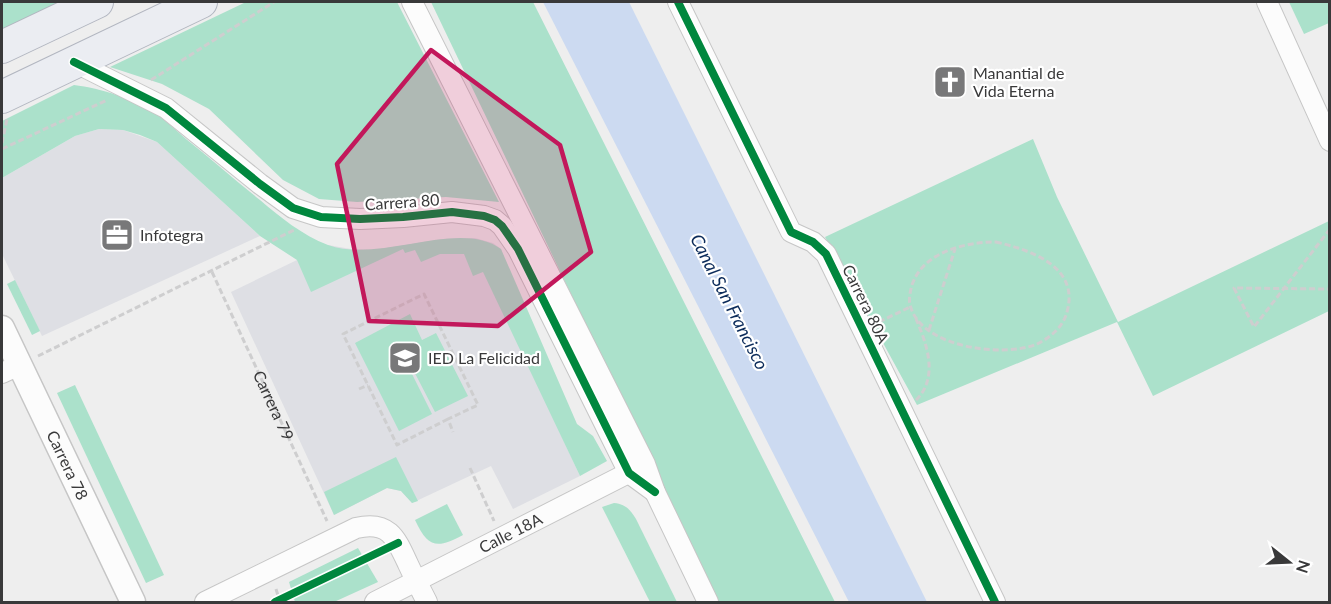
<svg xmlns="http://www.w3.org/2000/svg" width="1331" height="604" font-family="Lato,sans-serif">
	<rect width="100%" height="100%" fill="#eee"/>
	<g fill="#dedfe4">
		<polygon points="99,129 123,130 157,142 260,236 42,336 2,254 2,178 75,136"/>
		<polygon points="475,238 493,243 501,249 560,433 580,476 513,509 491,466 412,503 401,491 387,488 334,515 231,292 328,245 351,249 374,250 443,239"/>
	</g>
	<g fill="#abe1cb">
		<polygon points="2,2 61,2 2,30"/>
		<polygon points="246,2 397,2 499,202 446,197 357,202 319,199 283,180 209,109 162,84 110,67"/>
		<polygon points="431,2 533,2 835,602 717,602 650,459"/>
		<polygon points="1289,2 1329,2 1329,23 1304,34"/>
		<path d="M74,85C100,88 137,100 159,115C168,123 177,131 186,139C211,159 235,180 260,200C280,217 302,235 328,245C380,264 459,218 501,249L577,424L593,436L607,461L580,476L483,272L473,276L464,254H440L421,262L415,250L405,253L403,249L311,292L297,260L260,236L157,142L140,135L123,130L99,129L75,136L2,178V121Z"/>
		<polygon points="1033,139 1057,197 1118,322 1329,221 1329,311 1153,396 1117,322 917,405 825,237"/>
		<polygon points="15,280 40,331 32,335 7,284"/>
		<polygon points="410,314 422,340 436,333 468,396 435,412 403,350 401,352 432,414 399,431 355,343"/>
		<polygon points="75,385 164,575 146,583 57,393"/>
		<polygon points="396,457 418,501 412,503 401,491 387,488 334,515 324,492"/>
		<path d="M614,503C625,504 630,509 636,519L677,602H650L602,507Z"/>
		<path d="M447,504L463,535C437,549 428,548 415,520Z"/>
		<polygon points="358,548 378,582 334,602 295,602 289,582"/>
	</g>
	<polygon fill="#ccdaf1" points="543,2 629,2 927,602 849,602"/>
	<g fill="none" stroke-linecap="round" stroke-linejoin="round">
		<g stroke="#c6c6c6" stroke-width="22">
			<g id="minor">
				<polyline points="412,2 645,464 655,492 708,602"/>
				<polyline points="678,2 791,232 813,242 826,254 995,602"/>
				<polyline points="1267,2 1330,141"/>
				<polyline points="74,62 166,108 260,184 293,208 321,217 360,219 403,217 452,212 484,216 495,220 502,226 518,249 629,473 655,492"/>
				<polyline points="2,373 19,365"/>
				<path d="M205,602L356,528C389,520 396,538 408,564C414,577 421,590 427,602"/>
				<path id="s2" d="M375,602L640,467"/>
			</g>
		</g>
		<g stroke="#c6c6c6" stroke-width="27">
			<g id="tertiary">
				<path id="s3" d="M2,328L133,602"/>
			</g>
		</g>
		<g stroke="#b2b6c0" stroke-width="34">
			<g id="primary">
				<polyline points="2,47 97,2"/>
				<polyline points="2,97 201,2"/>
			</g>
		</g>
		<g stroke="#cececf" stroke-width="3" stroke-dasharray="6 3" stroke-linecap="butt">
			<polyline points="151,80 274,2"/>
			<polyline points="2,143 7,119"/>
			<polyline points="2,149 107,100"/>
			<polyline points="1330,229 1254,327 1234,288 1330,289"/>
			<path d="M996,242C1030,250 1080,266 1067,312C1063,327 1051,337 1037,344C1004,358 924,348 911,308C908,301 910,292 912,285C923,252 965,242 996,242Z"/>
			<path id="s1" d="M212,272L327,521"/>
			<polyline points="879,322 910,307"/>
			<polyline points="929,330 955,249"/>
			<polyline points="38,356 296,229"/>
			<polyline points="359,389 368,385"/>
			<path d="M916,400C939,378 927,344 916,319"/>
			<polyline points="448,419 397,445 343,334 424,294 478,405 448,419 453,432"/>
			<polyline points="470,468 494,521"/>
			<polyline points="276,589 280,602"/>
		</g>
		<use href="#minor" stroke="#fcfcfc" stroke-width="20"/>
		<use href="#tertiary" stroke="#fcfcfc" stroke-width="24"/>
		<use href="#primary" stroke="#ebedf2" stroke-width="32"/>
		<g stroke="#fff" stroke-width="11">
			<g id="cycleway">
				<polyline points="678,2 791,232 813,242 826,254 995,602"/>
				<polyline points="74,62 166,108 260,184 293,208 321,217 360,219 403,217 452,212 484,216 495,220 502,226 518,249 629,473 655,492"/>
				<polyline points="275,602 398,543"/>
			</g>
		</g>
		<use href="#cycleway" stroke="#00873e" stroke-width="8"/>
	</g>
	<path fill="#c2185b" fill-opacity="0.2" stroke="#c2185b" stroke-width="4.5" stroke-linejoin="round" d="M431,50L560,145L591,252L498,326L369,321L337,164Z"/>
	<defs>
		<g id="church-square" transform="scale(1.725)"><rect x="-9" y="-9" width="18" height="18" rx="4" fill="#787879" stroke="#fff"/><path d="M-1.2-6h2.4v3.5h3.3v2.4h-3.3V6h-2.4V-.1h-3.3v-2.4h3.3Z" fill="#fff"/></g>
		<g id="office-square" transform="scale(1.725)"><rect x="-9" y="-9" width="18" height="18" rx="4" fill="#787879" stroke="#fff"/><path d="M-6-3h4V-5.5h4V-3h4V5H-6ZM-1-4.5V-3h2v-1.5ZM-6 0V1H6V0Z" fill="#fff"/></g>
		<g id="school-square" transform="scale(1.725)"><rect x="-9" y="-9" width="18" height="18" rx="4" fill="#787879" stroke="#fff"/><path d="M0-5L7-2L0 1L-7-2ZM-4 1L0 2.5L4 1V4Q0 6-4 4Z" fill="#fff"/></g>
	</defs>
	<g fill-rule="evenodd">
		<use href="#church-square" x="950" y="82"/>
		<use href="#office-square" x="117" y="235"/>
		<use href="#school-square" x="405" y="358"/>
	</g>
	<g text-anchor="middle" stroke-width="4.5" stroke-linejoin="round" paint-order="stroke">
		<g font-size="16" fill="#39393a" stroke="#fff" text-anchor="start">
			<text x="973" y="79">Manantial de<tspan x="973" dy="18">Vida Eterna</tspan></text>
			<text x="140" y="241">Infotegra</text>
			<text x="428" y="364">IED La Felicidad</text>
		</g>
		<g font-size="16" fill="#39393a" stroke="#fff">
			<text transform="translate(402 202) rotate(-4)" y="6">Carrera 80</text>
			<text transform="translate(866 304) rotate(64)" y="6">Carrera 80A</text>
			<text dy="6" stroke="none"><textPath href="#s1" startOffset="147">Carrera 79</textPath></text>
			<text dy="6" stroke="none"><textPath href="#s3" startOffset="152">Carrera 78</textPath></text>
			<text dy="6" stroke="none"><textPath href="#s2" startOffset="152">Calle 18A</textPath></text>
		</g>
		<g font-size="18" font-style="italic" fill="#0b2b5a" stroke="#fff">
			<text transform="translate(729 302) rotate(63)" y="6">Canal San Francisco</text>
		</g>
	</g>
	<rect width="1331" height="604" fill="none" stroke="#39393a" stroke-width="6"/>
	<g transform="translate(1289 562) rotate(108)" stroke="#ffffff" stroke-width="4.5" paint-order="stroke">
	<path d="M0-4.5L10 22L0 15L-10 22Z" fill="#39393a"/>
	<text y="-9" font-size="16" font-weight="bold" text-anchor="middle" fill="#39393a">N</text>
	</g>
</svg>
